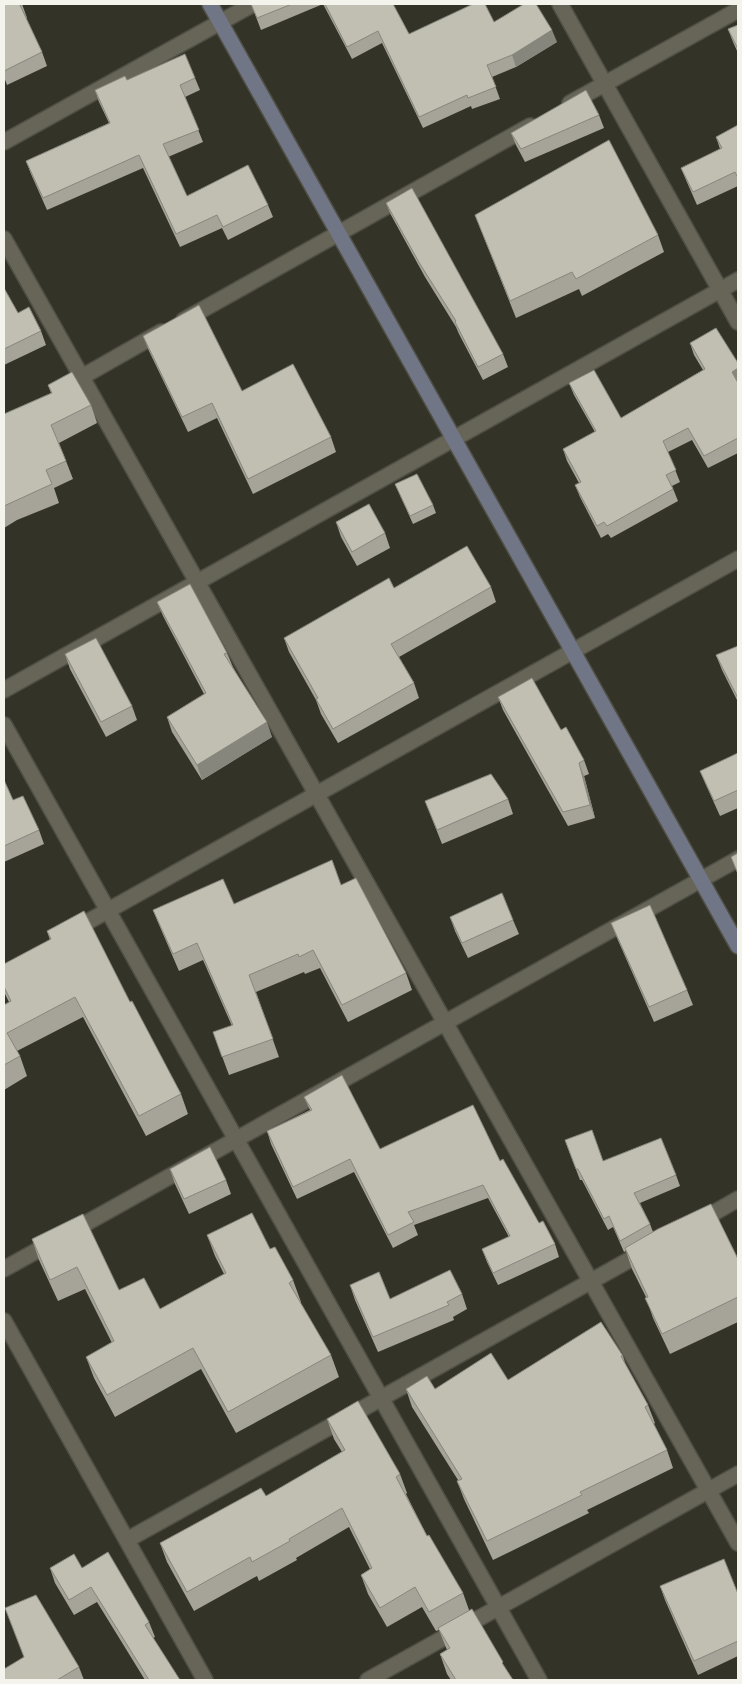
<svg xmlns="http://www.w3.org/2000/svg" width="742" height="1684" font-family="Mulish,sans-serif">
	<rect width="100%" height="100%" fill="#343328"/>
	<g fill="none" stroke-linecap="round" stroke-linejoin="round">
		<g stroke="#504f45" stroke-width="18">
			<g id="street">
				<polyline points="560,4 738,322"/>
				<polyline points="570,103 738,10"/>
				<polyline points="4,142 253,4"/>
				<polyline points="4,239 738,1543"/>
				<polyline points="184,320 530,126"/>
				<polyline points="73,382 161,332"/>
				<polyline points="4,690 738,280"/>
				<polyline points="4,725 539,1680"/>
				<polyline points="73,930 738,559"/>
				<polyline points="698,1222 738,1199"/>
				<polyline points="4,1269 738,859"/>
				<polyline points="4,1321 205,1680"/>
				<polyline points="127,1540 647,1250"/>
				<polyline points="368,1680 738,1474"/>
			</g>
		</g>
		<g stroke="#504f45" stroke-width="18">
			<polyline id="secondary" points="210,4 738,946"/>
		</g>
		<use href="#street" stroke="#666558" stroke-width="15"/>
		<use href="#secondary" stroke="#707685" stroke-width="15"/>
	</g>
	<g fill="#a6a499">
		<polygon points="4,4 22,4 27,18 26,18 42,52 47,66 7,85 4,77"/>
		<polygon points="251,4 393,4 409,34 494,22 557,42 516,67 492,77 500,99 472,109 471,106 423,128 382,43 352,59 323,4 261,30"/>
		<polygon points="738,25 738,53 733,42 728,29"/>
		<polygon points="195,78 200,90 185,97 203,142 168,157 187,196 268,205 273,217 228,240 222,228 180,247 143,168 47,210 31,174 26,161 109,123 99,102 95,90 127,80"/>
		<polygon points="599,115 604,128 525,162 516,145 511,133"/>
		<polygon points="738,125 738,186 697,205 686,180 681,168 720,149 716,137"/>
		<polygon points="386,203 503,354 508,367 483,380 459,334 456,327 425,277 391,215"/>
		<polygon points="475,215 658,235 664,252 582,296 579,289 516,318"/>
		<polygon points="4,288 18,313 41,331 46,345 4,365"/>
		<polygon points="143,336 242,391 331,437 336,452 253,494 217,418 188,432 149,351"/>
		<polygon points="690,343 738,363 738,453 708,468 692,440 668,452 680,482 672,486 678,501 611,538 608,534 601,538 580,497 575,485 579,483 567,461 563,449 595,432 574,395 569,383 621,418 703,370 694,355"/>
		<polygon points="48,385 91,405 97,423 59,443 73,479 54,488 59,503 17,520 4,528 4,414 51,393"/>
		<polygon points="395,484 433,505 436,513 413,524"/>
		<polygon points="336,522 385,533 390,548 357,566 341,537"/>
		<polygon points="491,587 496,602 399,657 414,683 419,698 338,743 321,714 316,700 289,652 284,638 394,588"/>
		<polygon points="157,602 227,653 233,667 272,737 202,780 172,732 167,717 204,694 163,616"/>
		<polygon points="738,646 738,702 722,670 716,655"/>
		<polygon points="65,654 132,706 137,720 106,737 70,669"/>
		<polygon points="498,697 561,730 584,760 589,774 584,776 595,818 568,826 503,710"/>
		<polygon points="738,753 738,808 720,816 706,785 700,771"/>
		<polygon points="4,780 13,800 39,830 44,844 4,862"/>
		<polygon points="508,799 513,814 442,844 425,801"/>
		<polygon points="341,885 406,973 412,990 348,1022 320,968 305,974 304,972 256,992 279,1057 229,1075 213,1032 232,1026 203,960 179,971 160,927 153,910 234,904"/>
		<polygon points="450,917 513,920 519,934 468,958 455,931"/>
		<polygon points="611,923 687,990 693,1005 654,1022 617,938"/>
		<polygon points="47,931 130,1002 181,1094 188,1114 146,1136 83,1017 17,1051 20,1056 27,1076 4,1090 4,1005 9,1002 4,992 4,964 50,940"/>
		<polygon points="304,1097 380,1149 500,1161 539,1223 555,1244 559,1257 498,1285 487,1262 482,1249 509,1237 488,1198 414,1225 418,1235 393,1248 354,1172 297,1199 271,1144 267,1131 310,1110"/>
		<polygon points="565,1140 603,1161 676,1175 680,1186 640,1203 650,1224 653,1232 738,1259 738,1322 670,1354 653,1318 646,1297 632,1269 626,1251 624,1252 613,1227 608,1230 582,1180 580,1180"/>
		<polygon points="170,1169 226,1180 231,1194 189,1214 175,1184"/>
		<polygon points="207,1235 270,1249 293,1280 301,1302 300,1302 331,1355 339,1377 236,1433 201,1369 115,1417 94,1378 86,1357 112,1343 85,1289 58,1301 39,1260 32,1239 119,1290 160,1309 224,1274 215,1256"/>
		<polygon points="350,1285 390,1299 462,1294 467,1309 453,1317 454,1320 378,1352 355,1300"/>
		<polygon points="623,1356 626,1366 648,1405 655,1423 654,1424 667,1450 673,1468 587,1510 589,1513 493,1560 464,1499 457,1481 458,1480 412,1407 406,1389 435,1389 508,1380"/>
		<polygon points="327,1419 400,1474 407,1493 406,1494 427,1536 463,1593 469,1610 513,1680 451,1680 447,1674 440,1654 447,1650 439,1630 436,1631 422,1607 387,1627 368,1594 361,1575 370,1569 349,1527 296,1558 297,1560 259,1581 257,1576 194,1611 167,1562 160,1543 266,1496 342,1452 334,1439"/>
		<polygon points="50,1568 82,1568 149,1622 155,1637 153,1638 180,1680 145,1680 97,1602 74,1615 55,1583"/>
		<polygon points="660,1586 738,1594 738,1656 698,1675 665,1600"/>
		<polygon points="79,1667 84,1680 4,1680"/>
	</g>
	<g fill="#87867d">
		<polygon points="552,30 557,42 516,67 512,55"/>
		<polygon points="738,368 738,383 732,372"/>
		<polygon points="267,722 272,737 202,780 197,765"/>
		<polygon points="579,763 584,776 595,818 590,805"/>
	</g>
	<g fill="#c1bfb2" stroke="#87867d">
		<polygon points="4,4 22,4 20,5 42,52 4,71"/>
		<polygon points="251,4 292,4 257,18"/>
		<polygon points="325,4 393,4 409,34 473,4 485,4 494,22 524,4 536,4 552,30 512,55 487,65 496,87 468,98 467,95 419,117 378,31 347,47"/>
		<polygon points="738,25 738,49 728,29"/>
		<polygon points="185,54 195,78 180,85 199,130 163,144 187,196 248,165 268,205 223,227 217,215 176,234 139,155 43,198 26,161 110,123 95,90 125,76 127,80"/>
		<polygon points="586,90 599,115 521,149 511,133"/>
		<polygon points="738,125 738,178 735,172 693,192 681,168 722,148 716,137"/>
		<polygon points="609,140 658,235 576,279 572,272 510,301 475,215"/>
		<polygon points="412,188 503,354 478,367 455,322 456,321 420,264 386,203"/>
		<polygon points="4,288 18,313 29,307 41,331 4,349"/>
		<polygon points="199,305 242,391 293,364 331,437 248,479 212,403 182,417 143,336"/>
		<polygon points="716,328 738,363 738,368 732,372 738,383 738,438 704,456 688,428 663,441 676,470 666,475 673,489 607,526 604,522 597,526 575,485 581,482 563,449 596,431 569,383 594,370 621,418 705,369 690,343"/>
		<polygon points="72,372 91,405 51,425 66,461 46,470 52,484 4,506 4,414 52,393 48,385"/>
		<polygon points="417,474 433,505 410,516 395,484"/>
		<polygon points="369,504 385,533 352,552 336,522"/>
		<polygon points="467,546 491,587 391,644 414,683 333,729 316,699 318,698 284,638 389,578 394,588"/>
		<polygon points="190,584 227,653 224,654 267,722 197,765 167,717 206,693 157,602"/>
		<polygon points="96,638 132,706 101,722 65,654"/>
		<polygon points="738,646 738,698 716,655"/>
		<polygon points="532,678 561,730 566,727 584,760 579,763 590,805 563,812 498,697"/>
		<polygon points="738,753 738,790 714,801 700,771"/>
		<polygon points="491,774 508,799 437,830 425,801"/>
		<polygon points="4,780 13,800 23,796 39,830 4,846"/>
		<polygon points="738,853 738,874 731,857"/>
		<polygon points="332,860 341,885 356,878 406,973 342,1005 313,950 299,957 298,954 249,975 273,1039 222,1057 213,1032 233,1025 197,943 173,954 153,910 223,879 234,904"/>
		<polygon points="502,893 513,920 462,943 450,917"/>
		<polygon points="650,905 687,990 649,1007 611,923"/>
		<polygon points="84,911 130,1002 132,1001 181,1094 139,1116 75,997 7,1033 20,1056 4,1065 4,1005 11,1001 4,987 4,964 51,939 47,931"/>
		<polygon points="342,1075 380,1149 473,1105 500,1161 503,1159 539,1223 543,1221 555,1244 493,1273 482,1249 510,1236 483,1185 408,1212 414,1222 388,1235 350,1159 293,1187 267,1131 312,1110 304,1097"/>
		<polygon points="592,1130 603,1161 661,1138 676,1175 634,1193 650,1224 620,1241 609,1216 604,1219 578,1169 576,1169 565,1140"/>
		<polygon points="210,1147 226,1180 184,1199 170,1169"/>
		<polygon points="711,1204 738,1259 738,1297 662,1334 645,1298 648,1297 625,1248 658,1229"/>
		<polygon points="252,1213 270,1249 275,1247 293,1280 289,1283 331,1355 228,1412 193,1348 107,1395 86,1357 114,1341 77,1267 50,1280 32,1239 83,1214 119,1290 144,1278 160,1309 226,1273 207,1235"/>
		<polygon points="450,1270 462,1294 447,1302 449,1305 373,1337 350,1285 379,1272 390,1299"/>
		<polygon points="601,1322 623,1356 621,1356 648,1405 645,1407 667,1450 580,1492 582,1495 487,1541 457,1481 462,1479 406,1389 427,1376 435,1389 491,1353 508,1380"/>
		<polygon points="358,1401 400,1474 396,1477 427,1536 429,1535 463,1593 429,1612 415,1587 380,1608 361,1575 372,1568 342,1508 289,1539 290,1541 252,1562 250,1557 187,1592 160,1543 261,1488 266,1496 345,1450 327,1419"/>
		<polygon points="108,1552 149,1622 145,1625 180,1680 149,1680 91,1587 69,1600 50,1568 74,1554 82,1568"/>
		<polygon points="724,1559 738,1594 738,1641 694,1661 660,1586"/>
		<polygon points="36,1595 79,1667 57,1680 4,1680 4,1669 24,1657 5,1608"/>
		<polygon points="472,1609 503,1662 502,1663 513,1680 456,1680 440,1654 450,1648 438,1628"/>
	</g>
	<rect width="742" height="1684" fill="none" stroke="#f4f3ec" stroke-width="10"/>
</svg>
